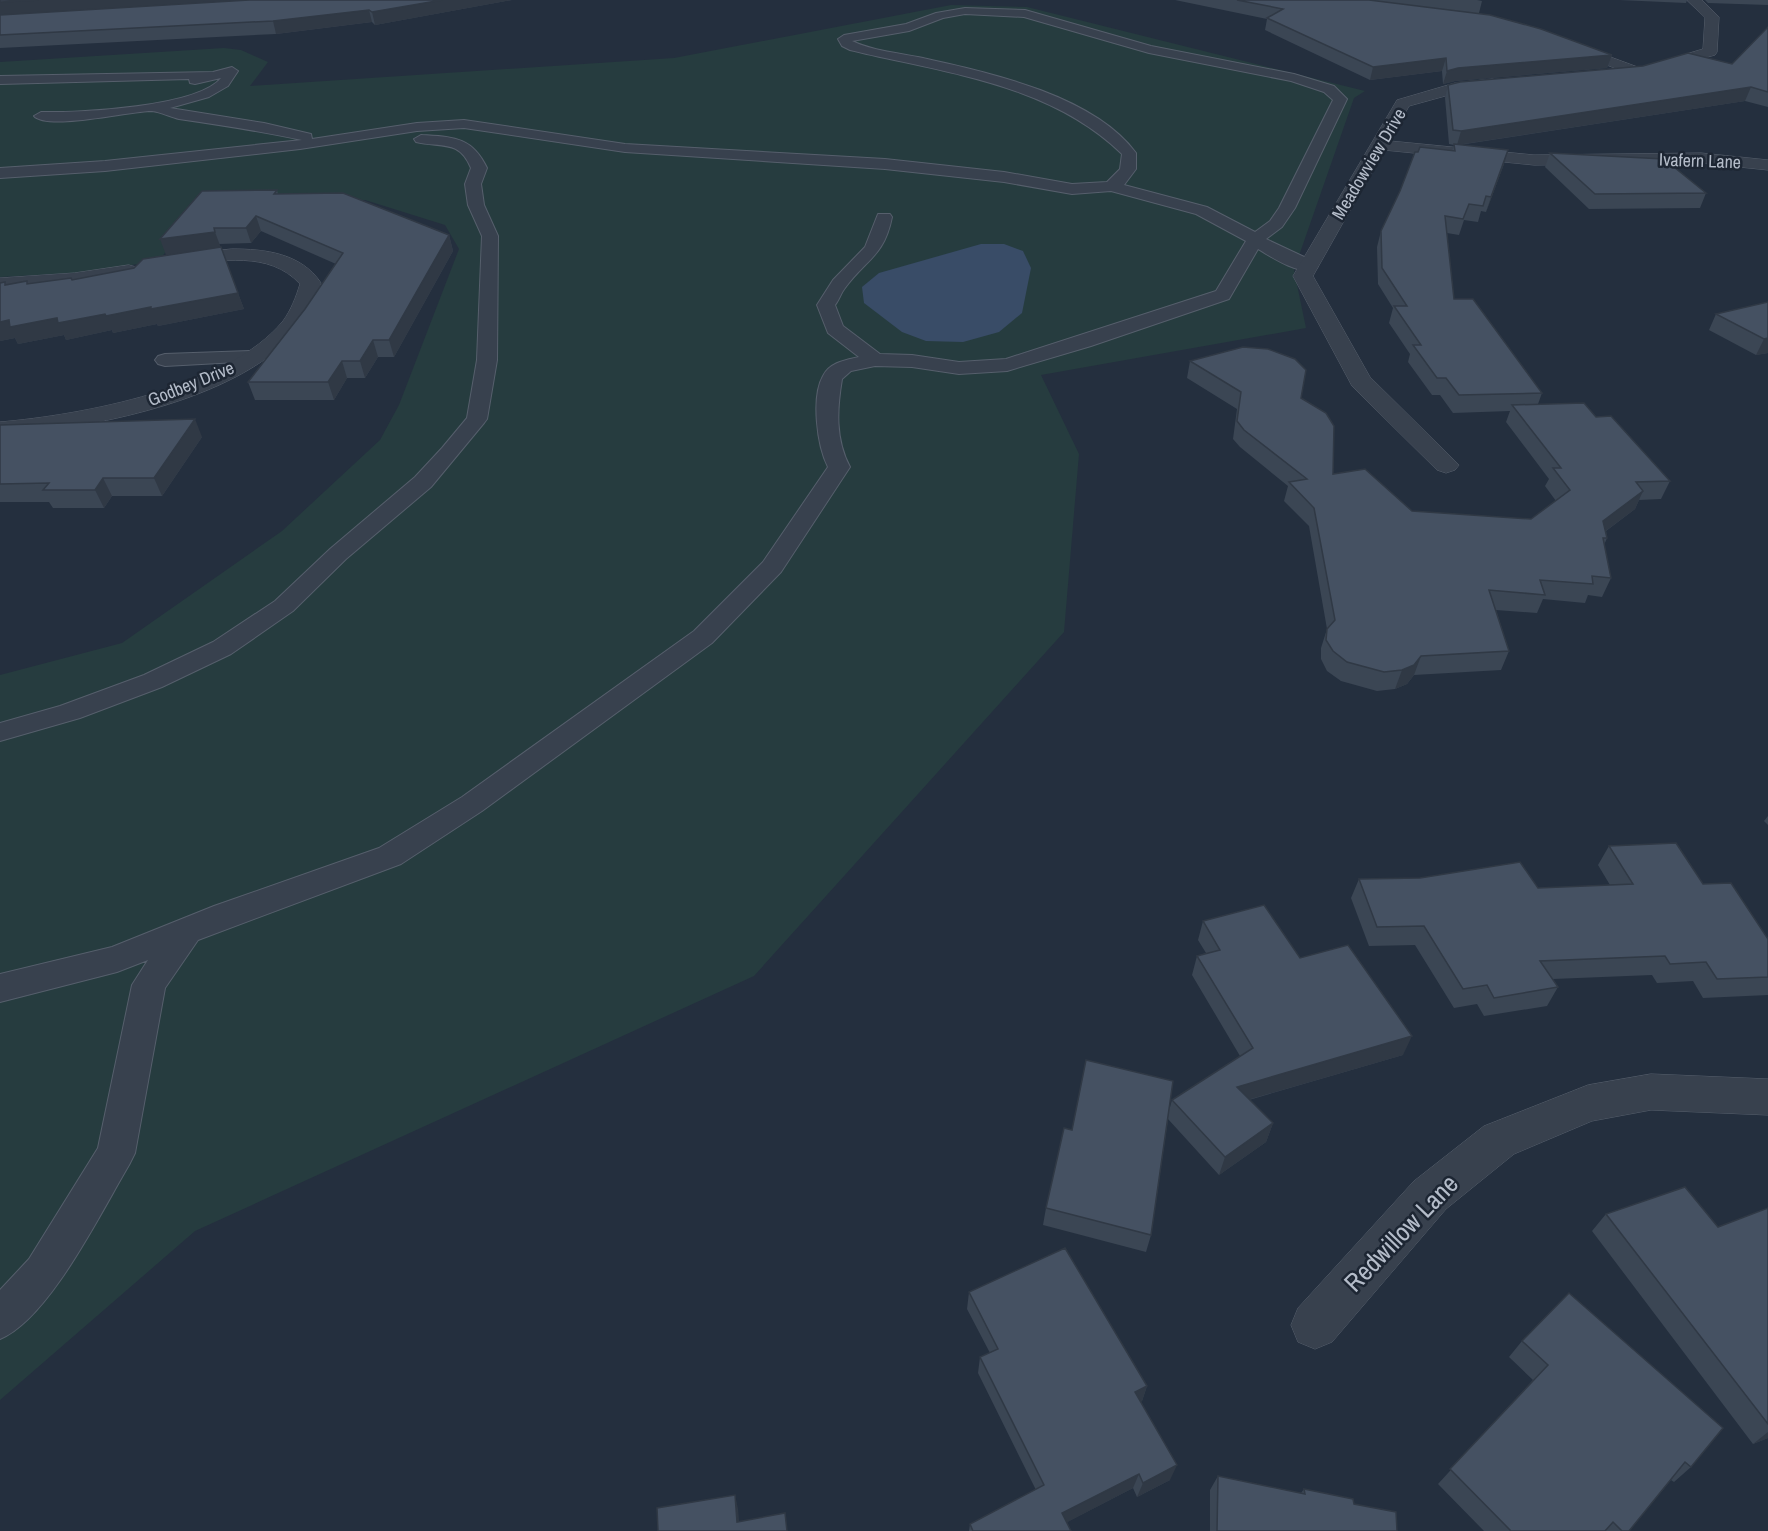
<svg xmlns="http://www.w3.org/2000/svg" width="1768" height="1531" font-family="'Archivo Narrow',sans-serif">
	<rect width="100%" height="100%" fill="#242f3e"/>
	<polygon fill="#263c3f" points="951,5 1027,7 1365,91 1354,98 1294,270 1306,328 1041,375 1079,454 1064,632 754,976 195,1231 0,1400 0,675 122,643 282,531 380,440 399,405 459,249 445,225 365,200 206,204 159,260 94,272 0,277 0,62 224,48 241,50 268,62 250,86 674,58"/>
	<polygon fill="#394c67" points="981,244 1004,244 1023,251 1031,268 1022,313 999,332 963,342 926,341 902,332 864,303 862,287 879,273"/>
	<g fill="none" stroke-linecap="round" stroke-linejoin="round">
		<g stroke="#565f6c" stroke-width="2">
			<g id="service">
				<path d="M965,8L1025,10L1151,46L1294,74L1334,86L1347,99L1295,208L1282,227L1266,239L1315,262L1318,266L1315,270C1297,274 1273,258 1258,249L1229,299L1091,346L1007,371L959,374L912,367L875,366L851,371L842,379C837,409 835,439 850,467L781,572L712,643L482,811L401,864L198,940L165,988L135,1153L129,1165C101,1212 49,1319 0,1339V1290L29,1259L98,1148L132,985L148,960L117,972L0,1002V974L112,947L214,906L379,848L462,797L694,631L763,562L828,467C817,446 811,397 823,376C830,362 846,360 859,357L828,333L817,305L833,280L865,247L878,214H890L892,217C884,257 866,259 845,288C841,293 839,300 835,305L843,326L880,354L912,355L959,362L1006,359L1216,291L1246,241L1196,214L1111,191L1072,194L1004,182L885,169L625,152L464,128L417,131L300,149L105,171L0,178V168L105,161L302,140C261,131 220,125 179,119C170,117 161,112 152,111C130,111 48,131 34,116L41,112C78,113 198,107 221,78L195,84L190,83L189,79L0,84V76L213,72L232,67L238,71L228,86L209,97L170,108L264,123L311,134L312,139L417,123L464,120L625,144L885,159L1004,172L1072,184L1107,182L1120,169L1122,154C1049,83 944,73 850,50L842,46L838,39L844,35L906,24L936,13ZM965,14L1024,17L1149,53L1291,81L1324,92L1333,100L1279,208L1270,221L1255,232L1207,207L1124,185L1136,169V153C1093,95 990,73 923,58C900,53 873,51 852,41L909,31L943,18Z"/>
				<path d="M421,135C452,137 472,136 487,168L481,184L484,205L498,236L497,360L487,419L484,423L431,487L346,559L293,611L231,654L162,687L80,718L0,741V723L60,706L144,675L213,642L275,601L330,549L415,477L442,448L467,418L477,360L482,236L468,205L465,184L471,168C459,139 441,148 416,142L414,139Z"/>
				<polygon points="250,351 257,353 260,357 257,361 165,366 158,364 155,360 158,356 165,354"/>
			</g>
		</g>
		<g stroke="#565f6c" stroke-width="1">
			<g id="minor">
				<polygon points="1687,0 1702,0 1719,17 1717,52 1715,55 1654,72 1649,71 1647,68 1649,65 1703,49 1705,18"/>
				<polygon points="1567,41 1643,69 1646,72 1638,77 1633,75 1562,48 1560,45"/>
				<polygon points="1493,79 1498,81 1501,84 1498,87 1456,93 1409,106 1390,141 1534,155 1701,153 1768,160 1768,170 1701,163 1534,165 1384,150 1313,276 1370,377 1459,465 1455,470 1446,473 1437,470 1352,386 1293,276 1397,100 1455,83"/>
				<path d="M232,249C265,249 301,253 321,283C316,300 309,318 296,332C234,402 90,428 0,436V422C82,415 228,388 283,321C291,310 296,297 300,284C269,250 220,261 179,266L172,264L169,260L172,256L179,254Z"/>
				<polygon points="129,265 136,267 139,271 136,275 74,285 0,290 0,278 74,273"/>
				<polygon points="1651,1074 1768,1079 1768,1115 1651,1110 1592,1121 1514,1154 1446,1209 1332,1342 1315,1349 1298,1342 1291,1325 1298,1308 1414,1181 1484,1126 1588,1085"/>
			</g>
		</g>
		<use href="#service" fill="#38414e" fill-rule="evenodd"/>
		<use href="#minor" fill="#38414e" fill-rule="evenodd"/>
	</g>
	<g fill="#3b4654">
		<polygon points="0,0 512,0 375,25 372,22 276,34 0,48"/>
		<polygon points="1175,0 1477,0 1482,1 1479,13 1612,55 1607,68 1455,81 1443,84 1442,71 1370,80 1265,30 1267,19"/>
		<polygon points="1619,0 1687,0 1686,3"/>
		<polygon points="1705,0 1768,0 1768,5 1708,3"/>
		<polygon points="1768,27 1768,107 1745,101 1459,145 1504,164 1486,212 1481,211 1478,222 1464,220 1459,235 1447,233 1454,299 1542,393 1538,404 1596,417 1670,481 1661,499 1639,500 1635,509 1606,531 1607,538 1604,545 1611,578 1602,597 1588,595 1585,603 1543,599 1537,613 1496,610 1509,651 1501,670 1414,675 1407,684 1395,689 1377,691 1341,681 1327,671 1321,659 1321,648 1327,629 1309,526 1284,501 1288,486 1240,447 1233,439 1237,409 1187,378 1190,361 1301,398 1333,474 1412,511 1531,519 1556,501 1545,486 1549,479 1506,422 1510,411 1453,413 1440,395 1432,395 1408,362 1410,354 1389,323 1393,308 1378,284 1377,247 1381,231 1452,151 1454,145 1449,144 1445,98 1448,85 1732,64"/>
		<polygon points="1550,153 1706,193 1700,208 1589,209 1545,167"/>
		<polygon points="277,190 278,194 449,235 453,251 394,357 378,357 365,378 347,378 334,400 255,400 248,382 305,309 336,264 261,231 251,243 219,244 244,309 158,326 157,324 113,333 112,330 66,340 64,335 18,344 15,338 0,341 0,283 5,282 6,285 27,281 28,284 72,280 134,268 187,252 166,255"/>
		<polygon points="1768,302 1768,353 1756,355 1709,330 1716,314"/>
		<polygon points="0,425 202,437 162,496 112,496 104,508 53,508 49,502 0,502"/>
		<polygon points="1768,816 1768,825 1764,821"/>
		<polygon points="1609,846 1703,884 1768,939 1768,995 1703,998 1693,981 1657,983 1652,975 1553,979 1558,987 1547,1006 1484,1016 1477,1004 1454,1008 1415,945 1369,946 1351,898 1359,879 1538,888 1610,885 1598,865"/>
		<polygon points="1203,921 1300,958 1403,1055 1249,1100 1273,1123 1266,1142 1219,1175 1168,1119 1151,1235 1146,1252 1043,1225 1046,1208 1072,1130 1170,1107 1172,1100 1240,1056 1192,975 1197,956 1206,953 1198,940"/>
		<polygon points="1768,1208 1768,1438 1753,1444 1592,1231 1606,1214 1718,1227"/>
		<polygon points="969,1292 1147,1386 1142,1401 1140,1402 1170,1480 1137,1497 1133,1488 1067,1522 1071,1531 969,1531 970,1524 1036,1490 978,1373 980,1357 990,1353 967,1309"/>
		<polygon points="1522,1341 1691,1467 1674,1482 1671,1480 1629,1531 1484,1531 1438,1484 1533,1380 1509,1357"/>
		<polygon points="1218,1476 1301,1493 1304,1489 1354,1504 1397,1531 1210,1531 1210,1490"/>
	</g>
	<g fill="#303945">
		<polygon points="39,0 246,0 0,15 0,2"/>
		<polygon points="442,0 512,0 375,25 372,12"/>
		<polygon points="369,10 372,22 276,34 273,21"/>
		<polygon points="1612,55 1607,68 1455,81 1443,84 1447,71 1458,68"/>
		<polygon points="1446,58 1442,71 1370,80 1373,67"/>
		<polygon points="1751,87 1745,101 1457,145 1461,131"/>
		<polygon points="1508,150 1504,164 1486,212 1491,197"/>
		<polygon points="256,216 261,231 251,243 246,228"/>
		<polygon points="215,232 221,248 166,255 160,239"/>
		<polygon points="449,235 453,251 394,357 389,340"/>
		<polygon points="238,293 244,309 158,326 157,324 113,333 112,330 66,340 64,335 18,344 15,338 0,341 0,322 9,320 57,318 105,314"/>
		<polygon points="1768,338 1768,353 1756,355 1764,339"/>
		<polygon points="373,340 378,357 365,378 360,361"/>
		<polygon points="342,361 347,378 334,400 328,382"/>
		<polygon points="195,419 202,437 162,496 154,478"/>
		<polygon points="103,478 112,496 104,508 95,490"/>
		<polygon points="1643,491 1635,509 1595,539 1603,521"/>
		<polygon points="1421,656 1414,675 1407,684 1395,689 1402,670"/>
		<polygon points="1412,1036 1403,1055 1230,1105 1237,1087"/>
		<polygon points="1273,1123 1266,1142 1219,1175 1225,1157"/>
		<polygon points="1147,1386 1142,1401 1129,1408 1135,1392"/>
		<polygon points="1768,1432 1768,1438 1753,1444"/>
		<polygon points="1177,1465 1170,1480 1137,1497 1143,1483"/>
		<polygon points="1139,1474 1133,1488 1058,1527 1062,1513"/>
		<polygon points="735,1495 738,1509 740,1531 737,1522"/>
	</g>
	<g fill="#455162" stroke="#303945" stroke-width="1.5">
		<polygon points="0,0 39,0 0,2"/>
		<polygon points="249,0 442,0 372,12 369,10 273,21 0,35 0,15"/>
		<polygon points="1237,0 1369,0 1490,15 1541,29 1612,55 1458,68 1447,71 1446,58 1373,67 1267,18 1283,9"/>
		<polygon points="1768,27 1768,92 1751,87 1461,131 1453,130 1448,85 1460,82 1643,66 1688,53 1732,64"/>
		<polygon points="1454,144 1508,150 1491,197 1486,196 1483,206 1469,204 1463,219 1445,216 1454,299 1473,299 1542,393 1459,395 1446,378 1437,378 1413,345 1421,345 1394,306 1407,306 1382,268 1381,231 1400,191 1415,152 1418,152 1420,147 1455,151"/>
		<polygon points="1550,153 1664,159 1706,193 1595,194"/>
		<polygon points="277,190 274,194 343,193 449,235 389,340 373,340 360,361 342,361 328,382 248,382 305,309 343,253 256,216 246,228 214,228 215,232 160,239 202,191"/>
		<polygon points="221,247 238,293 151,309 151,307 106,316 105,314 58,323 57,318 10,327 9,320 0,322 0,283 5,282 5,285 27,281 27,284 71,278 72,280 134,268 143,259"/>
		<polygon points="1768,302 1768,338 1764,339 1716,314"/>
		<polygon points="1243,347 1268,349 1295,359 1306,370 1301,398 1326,413 1334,426 1333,474 1365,469 1412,511 1531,519 1570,490 1553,468 1561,468 1512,405 1584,403 1596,417 1611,416 1670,481 1636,482 1643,491 1603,521 1607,538 1603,538 1611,578 1592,576 1593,584 1540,580 1545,595 1489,590 1509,651 1421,656 1414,665 1402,670 1384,672 1347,662 1333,651 1326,640 1327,629 1335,620 1314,508 1289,482 1307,479 1244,430 1237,421 1241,392 1190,361"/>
		<polygon points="195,419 154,478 103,478 95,490 43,490 49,483 0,484 0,425"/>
		<polygon points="1676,843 1703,884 1731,883 1768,939 1768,977 1717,979 1706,962 1670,964 1665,956 1540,961 1558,987 1494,998 1487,985 1463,989 1424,926 1377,927 1359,879 1420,878 1520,862 1538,888 1633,884 1609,846"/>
		<polygon points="1264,905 1300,958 1348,945 1412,1036 1237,1087 1273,1123 1225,1157 1172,1100 1253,1048 1197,956 1220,950 1203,921"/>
		<polygon points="1086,1060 1173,1081 1151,1235 1046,1208 1064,1128 1072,1130"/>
		<polygon points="1685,1187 1718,1227 1768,1208 1768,1424 1606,1214"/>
		<polygon points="1065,1248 1147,1386 1135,1392 1177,1465 1143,1483 1139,1474 1062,1513 1071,1531 973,1531 970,1524 1044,1485 980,1357 998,1349 969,1292"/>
		<polygon points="1569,1293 1723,1428 1691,1467 1685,1462 1629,1531 1622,1531 1613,1522 1605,1531 1511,1531 1450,1469 1548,1365 1522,1341"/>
		<polygon points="1218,1476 1305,1494 1304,1489 1353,1499 1354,1504 1396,1512 1397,1531 1217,1531"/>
		<polygon points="735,1495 737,1522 785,1513 787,1531 658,1531 657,1508"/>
	</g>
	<g text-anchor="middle" stroke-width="5" stroke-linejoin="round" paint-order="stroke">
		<g font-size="18" fill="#b4bcc9" stroke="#1d2633">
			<text transform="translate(1700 161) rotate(2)" y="6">Ivafern Lane</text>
			<text transform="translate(1369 164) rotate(-59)" y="6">Meadowview Drive</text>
			<text transform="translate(191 384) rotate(-22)" y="6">Godbey Drive</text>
		</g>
		<g font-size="26" fill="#b4bcc9" stroke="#1d2633">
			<text transform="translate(1401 1233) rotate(-46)" y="9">Redwillow Lane</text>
		</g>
	</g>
</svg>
